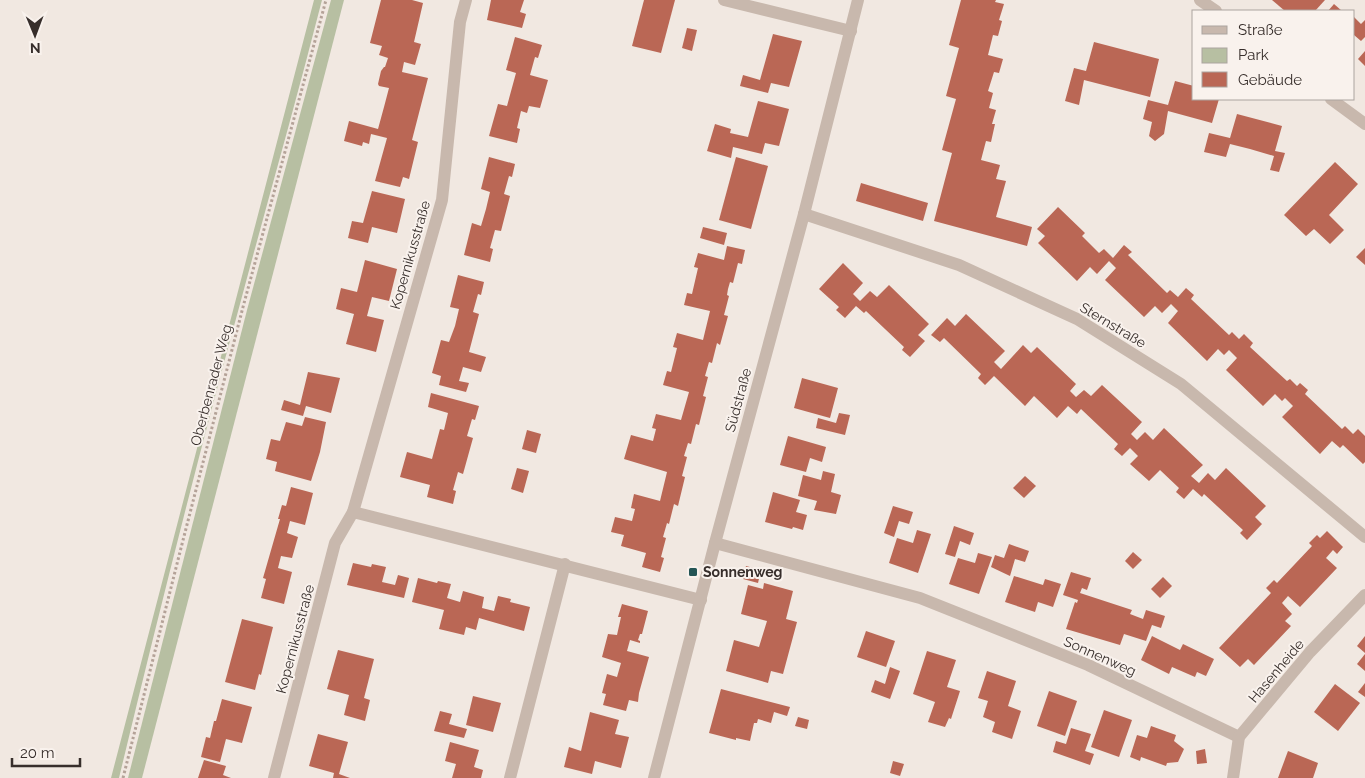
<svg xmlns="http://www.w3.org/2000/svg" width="1365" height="778" font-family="Raleway,sans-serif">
	<rect width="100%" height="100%" fill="#f1e8e1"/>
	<g fill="#b7bfa2">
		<path d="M314,0H322C296,102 267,203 240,304C197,461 157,620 119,778H111Z"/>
		<polygon points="331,0 344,0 142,778 128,778 247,310"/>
	</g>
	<g fill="#ba6755">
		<polygon points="381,0 412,0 423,3 414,42 421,44 415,65 404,62 402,72 428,78 412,140 418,142 409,179 403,177 400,187 375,181 387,138 371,134 369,144 363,142 362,146 344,141 349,121 378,129 384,107 389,88 379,86 378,84 381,71 384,67 385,67 388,58 379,55 382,46 370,43"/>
		<polygon points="491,0 524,0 520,12 526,14 522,28 487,20"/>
		<polygon points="644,0 675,0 661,53 632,46"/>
		<polygon points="961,0 996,0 995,2 1004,4 999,20 1002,21 998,36 993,35 988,55 1003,59 999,73 994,72 988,91 993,93 989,108 996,110 992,124 995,124 991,142 986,141 981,160 1000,165 996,179 1006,181 996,217 1032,227 1027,246 934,221 952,153 942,150 956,99 946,96 959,48 949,45"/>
		<polygon points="1272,0 1325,0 1315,11 1285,11"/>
		<polygon points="1334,4 1342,11 1328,11"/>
		<polygon points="1354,17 1361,24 1365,20 1365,37 1361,41 1354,35"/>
		<polygon points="687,28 697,30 692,51 682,48"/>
		<polygon points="773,34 802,41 789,87 771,83 768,93 740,86 743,75 760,80"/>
		<polygon points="515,37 542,45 538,58 535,57 530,75 548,80 540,108 529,106 527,113 521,111 517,128 520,129 517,143 489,136 498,104 507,106 516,73 506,70"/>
		<polygon points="1094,42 1159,59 1150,97 1084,80 1079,105 1065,101 1074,68 1086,71"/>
		<polygon points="1365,51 1365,66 1358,59"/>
		<polygon points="1175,81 1194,86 1194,99 1219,99 1212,123 1168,111 1164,134 1155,141 1149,136 1152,122 1143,119 1148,100 1168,105"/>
		<polygon points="758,101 789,109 779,146 765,143 762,154 733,147 731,158 707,151 715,124 731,129 730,133 748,137"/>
		<polygon points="1237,114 1282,126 1275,151 1285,153 1279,172 1270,170 1274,156 1250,149 1230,144 1226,157 1204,152 1209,133 1230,138"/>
		<polygon points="489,157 515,164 512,177 509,176 504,194 510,196 501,231 495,230 490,248 493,249 490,262 464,255 472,223 481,226 486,209 490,192 481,189"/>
		<polygon points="736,157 768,166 751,229 719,220"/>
		<polygon points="1335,162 1358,184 1329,215 1344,230 1330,244 1314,229 1306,236 1284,215"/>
		<polygon points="861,183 928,203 923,221 856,201"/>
		<polygon points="372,191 405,199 397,233 372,227 368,243 348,238 352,221 363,223"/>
		<polygon points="1058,207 1085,233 1082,236 1099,253 1104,249 1113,258 1124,245 1132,252 1128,255 1167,293 1170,290 1178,297 1186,288 1194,295 1191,299 1229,335 1232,332 1239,339 1244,334 1253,343 1250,347 1287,381 1290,379 1297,386 1300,383 1308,390 1305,394 1342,429 1345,426 1353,434 1358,429 1365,436 1365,462 1363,464 1343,445 1340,448 1332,441 1320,454 1282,417 1293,406 1285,398 1282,401 1275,394 1263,406 1226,370 1237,358 1229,350 1224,355 1218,349 1207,361 1168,323 1178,311 1171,304 1162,313 1155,306 1144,317 1105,280 1116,268 1109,261 1097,274 1090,267 1077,281 1038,243 1045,236 1037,229"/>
		<polygon points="703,227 727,233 724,245 700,238"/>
		<polygon points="727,246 745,250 742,264 738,263 733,283 730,282 728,289 727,295 729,296 724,315 728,316 720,345 717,343 712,363 709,362 705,376 708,377 703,396 706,397 699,425 696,424 691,444 688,443 684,456 687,457 682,476 685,477 678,506 674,504 669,524 667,523 663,537 666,538 661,557 664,558 660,572 642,567 646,553 621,546 624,535 611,532 615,517 632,521 635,509 631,508 634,494 660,501 667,472 624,459 631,435 653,441 656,429 652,428 656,414 681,420 689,392 663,385 667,371 671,372 677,348 673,347 677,333 703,340 710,311 684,305 687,293 692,294 698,268 694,267 698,253 724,260"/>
		<polygon points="1365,248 1365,265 1356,257"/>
		<polygon points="365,260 397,269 389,301 372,297 367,316 384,320 376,352 346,344 354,314 336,309 341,288 357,292"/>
		<polygon points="843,263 863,283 853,294 860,301 870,291 877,297 889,285 929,324 918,335 925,341 910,357 902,350 904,347 866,311 864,313 856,306 845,318 836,310 839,307 819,289"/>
		<polygon points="458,275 484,282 481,295 478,294 473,312 479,314 469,352 486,357 481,372 463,367 459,381 469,383 466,392 439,385 441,376 432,373 441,340 449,342 455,326 459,309 450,307"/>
		<polygon points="966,314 1005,351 994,362 1001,369 1023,345 1031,353 1037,347 1076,384 1070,391 1076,397 1084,390 1091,396 1102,385 1142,422 1131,434 1137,440 1145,432 1153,440 1164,428 1203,465 1191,476 1199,483 1208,473 1215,480 1226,468 1266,506 1255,517 1262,524 1247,540 1240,533 1243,530 1204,494 1202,497 1193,489 1184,499 1176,492 1179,488 1160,470 1149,481 1130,464 1138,456 1130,448 1122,456 1114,449 1118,444 1081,409 1077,414 1068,406 1057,418 1034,396 1025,406 994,376 985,385 978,378 981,374 944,338 940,342 931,335 947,318 955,326"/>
		<polygon points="308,372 340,378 331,413 306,406 303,416 281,410 284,400 300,405"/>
		<polygon points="802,378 838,388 830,418 794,408"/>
		<polygon points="431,393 479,406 475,420 472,419 467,436 473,438 463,474 458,472 453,490 456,491 453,504 427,497 430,485 400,477 407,452 432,459 440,429 444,430 448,413 428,407"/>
		<polygon points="839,413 850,415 845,435 816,428 818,418 836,423"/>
		<polygon points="305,417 326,422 320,452 311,481 275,471 277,462 266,459 271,439 280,441 286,422 302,426"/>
		<polygon points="527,430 541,434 536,453 522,449"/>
		<polygon points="788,436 826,447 822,462 810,458 806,472 780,465"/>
		<polygon points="517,468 529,471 523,493 511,489"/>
		<polygon points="823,471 835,474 831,492 841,495 836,514 814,510 817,501 798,496 803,475 821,480"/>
		<polygon points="1025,476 1036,486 1024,498 1013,488"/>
		<polygon points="291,487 313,493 305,525 290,521 287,533 298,537 292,558 281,556 278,568 292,572 284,604 261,598 266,579 263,578 280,519 278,519 282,505 286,506"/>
		<polygon points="773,492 800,500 796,512 807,515 803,530 793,527 792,529 765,522"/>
		<polygon points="893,506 913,512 909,524 899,521 894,537 884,533"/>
		<polygon points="954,526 974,533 970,545 960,541 955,557 945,554"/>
		<polygon points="917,530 931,534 918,573 889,563 897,538 913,543"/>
		<polygon points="1327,531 1343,547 1337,554 1333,550 1326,558 1337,568 1300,607 1288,596 1282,603 1292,614 1285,621 1291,626 1254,665 1248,659 1240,667 1219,648 1271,593 1266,588 1274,580 1277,583 1312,546 1309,543 1317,535 1320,538"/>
		<polygon points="1009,544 1029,551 1025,562 1015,559 1010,576 991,567 995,555 1004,558"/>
		<polygon points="1133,552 1142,560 1133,569 1125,561"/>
		<polygon points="978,553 992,557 979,594 949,584 958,558 975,563"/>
		<polygon points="353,563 371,567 372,564 386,567 382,582 395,585 398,575 409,578 404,598 347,585"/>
		<polygon points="746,566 761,570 758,583 743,579"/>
		<polygon points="1071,572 1091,578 1087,590 1082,588 1080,593 1132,610 1130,614 1143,619 1146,610 1165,616 1161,628 1152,625 1146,641 1124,634 1120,645 1066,629 1075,602 1077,603 1078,600 1063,595"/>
		<polygon points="1014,576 1043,585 1045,579 1061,584 1053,607 1038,602 1035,612 1005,602"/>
		<polygon points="1163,577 1172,586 1160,598 1151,589"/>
		<polygon points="418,578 437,583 438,581 451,584 447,598 460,602 463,591 484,597 482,608 494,611 498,596 511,599 510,602 530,607 524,631 479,618 476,630 466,627 464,635 439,629 444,610 412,602"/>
		<polygon points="764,583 793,591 786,619 797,622 783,674 771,671 768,683 726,671 734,640 759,647 767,621 741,614 748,585 763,589"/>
		<polygon points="622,604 648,611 642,634 640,634 638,640 640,641 640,643 630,640 627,651 649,657 639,693 638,702 629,700 626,711 603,705 606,694 602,693 607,674 617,677 621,663 602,657 608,634 617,635 621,617 618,617"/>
		<polygon points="242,619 273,627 261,675 259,674 255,690 225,682"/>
		<polygon points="866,631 895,641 886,667 857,657"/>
		<polygon points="1152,636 1180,650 1183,644 1214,659 1206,676 1197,672 1195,677 1172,667 1169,674 1141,660"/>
		<polygon points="1365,636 1365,653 1357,646"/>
		<polygon points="338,650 374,659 364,698 370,700 365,721 344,715 349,695 327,689"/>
		<polygon points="927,651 956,660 947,687 960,691 951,719 949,718 945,727 928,722 935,702 913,694"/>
		<polygon points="1365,654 1365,671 1357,664"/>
		<polygon points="890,667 900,671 890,699 871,692 875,680 885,684"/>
		<polygon points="987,671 1016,681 1008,706 1021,711 1012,739 992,732 995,722 983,717 988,701 978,698"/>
		<polygon points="1365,683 1365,697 1358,692"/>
		<polygon points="1335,684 1360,703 1338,731 1314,712"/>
		<polygon points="721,689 790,707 787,716 774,712 771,723 758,719 757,723 754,723 750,741 736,738 736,740 709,733"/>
		<polygon points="1049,691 1077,701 1065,736 1037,726"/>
		<polygon points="473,696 501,703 493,732 466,725"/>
		<polygon points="222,699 252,707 242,743 226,739 220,762 201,757 206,737 210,738 214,721 216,721"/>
		<polygon points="1104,710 1132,720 1119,757 1091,747"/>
		<polygon points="440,711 452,714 449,724 467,729 464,738 434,731"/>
		<polygon points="590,712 619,720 615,734 629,737 621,768 595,761 592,774 564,767 569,747 581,751"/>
		<polygon points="798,717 809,720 807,729 795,726"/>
		<polygon points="1151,726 1176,735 1174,741 1184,749 1178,762 1167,763 1166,766 1141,757 1140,761 1130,757 1137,735 1147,738"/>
		<polygon points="1071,728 1091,734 1085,751 1094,754 1090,765 1053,752 1056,741 1066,744"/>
		<polygon points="318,734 348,742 339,774 350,778 333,778 334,773 309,766"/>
		<polygon points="450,742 479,750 474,767 483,770 481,778 452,778 456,764 445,761"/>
		<polygon points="1205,749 1207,763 1197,764 1196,751"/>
		<polygon points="1288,751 1318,763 1313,778 1278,778"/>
		<polygon points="204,760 226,766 223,775 231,778 198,778"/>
		<polygon points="893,761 904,764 900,776 890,773"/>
	</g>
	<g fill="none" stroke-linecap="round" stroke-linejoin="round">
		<polyline stroke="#b4a298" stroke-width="3" stroke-dasharray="2.5 2.5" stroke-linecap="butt" points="123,778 181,548 243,307 326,0"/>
		<g stroke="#c8b8ad" stroke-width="12">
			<polyline points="724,0 851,31"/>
			<polyline points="1200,0 1216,11"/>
			<polyline points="1331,99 1365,124"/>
			<polyline points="804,214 959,265 1077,319 1181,384 1365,537"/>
			<polyline points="353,512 701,600"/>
			<polyline points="715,543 920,598 1088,665 1239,737"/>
			<polyline points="274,778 335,543 353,512 442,200 460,22 466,0"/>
			<polyline points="510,778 565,564"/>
			<polyline points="654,778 715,543 804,214 858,0"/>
			<polyline points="1233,778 1239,737 1310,652 1365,595"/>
		</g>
	</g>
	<rect fill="#245555" stroke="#f9f2ed" stroke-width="2" x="688" y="567" width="10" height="10" rx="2.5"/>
	<g text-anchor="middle" stroke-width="4" stroke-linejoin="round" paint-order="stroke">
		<g font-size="14" fill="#372e2b" stroke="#f9f2ed">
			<text transform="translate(410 255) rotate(-74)" y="5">Kopernikusstraße</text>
			<text transform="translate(1113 325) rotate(31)" y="5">Sternstraße</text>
			<text transform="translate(211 385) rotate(-75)" y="5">Oberbenrader Weg</text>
			<text transform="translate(738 400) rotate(-75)" y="5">Südstraße</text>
			<text transform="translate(295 639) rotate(-75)" y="5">Kopernikusstraße</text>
			<text transform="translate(1100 656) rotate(24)" y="5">Sonnenweg</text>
			<text transform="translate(1276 671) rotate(-50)" y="5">Hasenheide</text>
		</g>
		<g font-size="14" font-weight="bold" fill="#372e2b" stroke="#f9f2ed" text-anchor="start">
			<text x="703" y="577">Sonnenweg</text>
		</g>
	</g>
	<rect x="1192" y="10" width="162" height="90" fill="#f9f2ed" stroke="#aba49f"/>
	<rect x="1202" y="26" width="25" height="8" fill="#c8b8ad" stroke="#aba49f"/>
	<text x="1238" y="35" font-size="15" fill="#372e2b">Straße</text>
	<rect x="1202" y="48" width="25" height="15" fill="#b7bfa2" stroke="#aba49f"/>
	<text x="1238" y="60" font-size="15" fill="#372e2b">Park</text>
	<rect x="1202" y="72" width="25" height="15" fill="#ba6755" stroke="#aba49f"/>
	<text x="1238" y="85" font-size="15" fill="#372e2b">Gebäude</text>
	<g transform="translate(35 35) rotate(179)" stroke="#f9f2ed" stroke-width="4" paint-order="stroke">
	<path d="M0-4L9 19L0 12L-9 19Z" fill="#372e2b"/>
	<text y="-8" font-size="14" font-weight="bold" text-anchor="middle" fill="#372e2b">N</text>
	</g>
	<path d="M12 758v8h68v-8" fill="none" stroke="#372e2b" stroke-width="2.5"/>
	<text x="20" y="758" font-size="15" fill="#372e2b" stroke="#f9f2ed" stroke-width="4" paint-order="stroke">20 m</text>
</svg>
